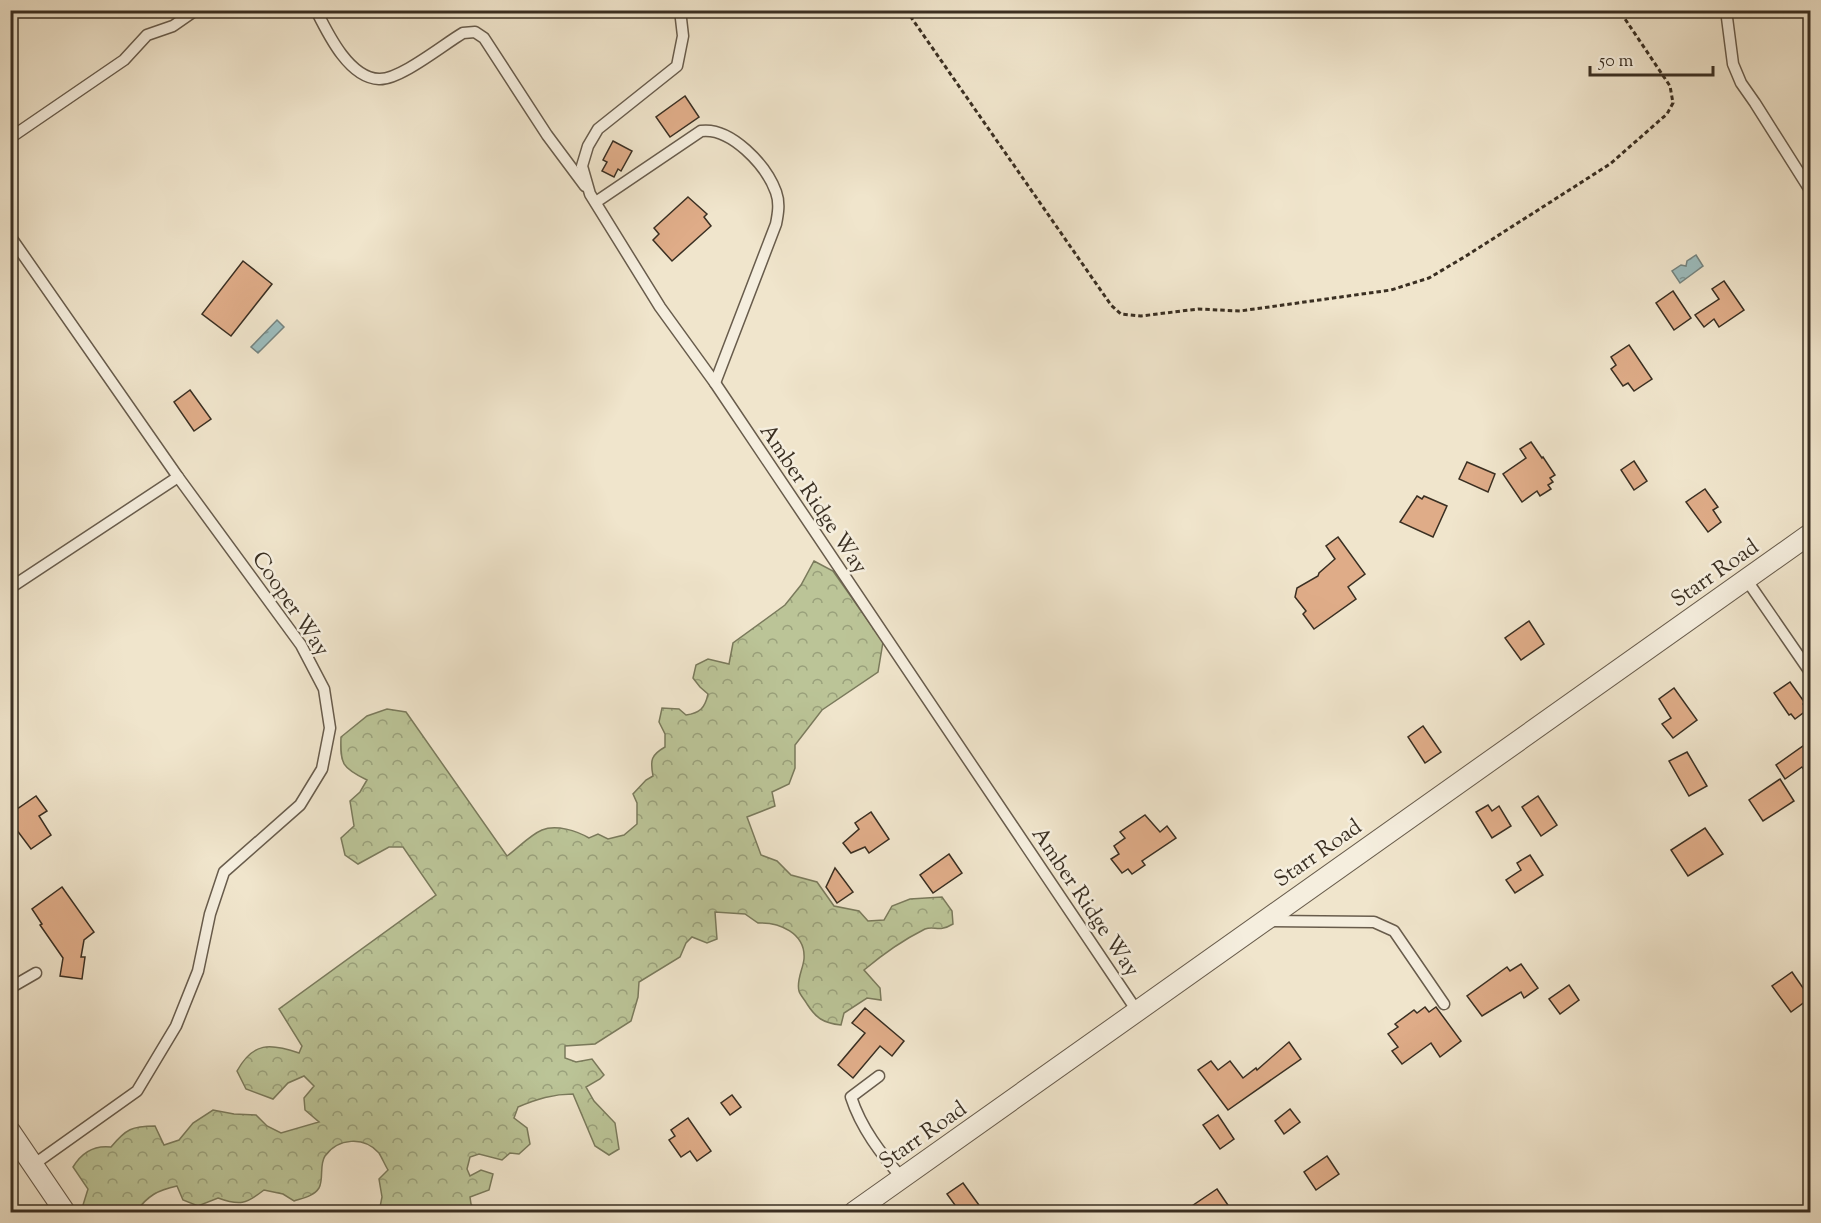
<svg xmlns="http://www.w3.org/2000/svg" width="1821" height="1223" font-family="'Sorts Mill Goudy',serif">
	<defs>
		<pattern id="forest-crowns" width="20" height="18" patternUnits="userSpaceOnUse" patternTransform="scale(1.5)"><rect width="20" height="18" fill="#bbc497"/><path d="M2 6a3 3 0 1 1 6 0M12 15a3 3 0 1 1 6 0" fill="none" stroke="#99a07b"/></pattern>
		<pattern id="water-ripples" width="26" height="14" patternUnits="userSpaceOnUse" patternTransform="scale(1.5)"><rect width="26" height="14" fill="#9cbdbe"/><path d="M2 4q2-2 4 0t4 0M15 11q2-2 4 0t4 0" fill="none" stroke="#809a9a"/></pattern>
	</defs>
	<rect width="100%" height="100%" fill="#f0e5cc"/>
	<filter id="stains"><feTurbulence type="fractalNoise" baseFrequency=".00333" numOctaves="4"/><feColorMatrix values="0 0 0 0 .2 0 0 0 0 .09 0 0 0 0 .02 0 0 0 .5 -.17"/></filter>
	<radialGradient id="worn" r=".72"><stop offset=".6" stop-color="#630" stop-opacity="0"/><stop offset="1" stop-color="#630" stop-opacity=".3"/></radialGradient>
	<path fill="url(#forest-crowns)" stroke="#7a7a5c" stroke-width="1.5" d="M814,561L833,571L883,642L878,672L822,710L795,745V768L789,784L772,792L775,806L747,817L761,855L777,861L791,875L817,882L834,906L859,911L868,921L884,920L892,906L910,899L942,897L952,911L953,924C938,933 935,925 925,929C903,940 883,954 864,970L880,988L881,1000L867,998L844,1013L841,1025C823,1023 816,1018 807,1004C805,1000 800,995 799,991C796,981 803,969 804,959C806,933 779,922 758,923L745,914L715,912L717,939L707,943L692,937L686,943L680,957L639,982L638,997L631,1021L595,1044L565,1046V1058L576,1062L592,1059L604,1075L600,1079L586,1087L594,1101L615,1123L619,1149L609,1155L595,1146L573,1094C553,1094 537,1099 518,1107L514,1118L527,1128L530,1144L519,1154L510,1153L502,1160L479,1154L470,1157L467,1169L470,1176L481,1170L493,1174L489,1190L470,1197L471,1204L477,1212H379L382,1197L379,1179L388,1170C385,1165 382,1158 379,1153C364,1136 338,1138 325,1156C319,1165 324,1179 319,1188C314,1196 303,1198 294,1201L283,1194L264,1190C246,1204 240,1206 218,1198L198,1206L183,1200L177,1186C158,1190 147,1196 136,1212H90L83,1205L88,1189L73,1167C82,1152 94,1145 111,1147C126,1129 132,1126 155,1126L164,1145L179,1140L193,1123L213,1110L234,1114L256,1115L267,1126L281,1133L319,1122L305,1110L304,1098L314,1086L304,1076L288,1083L273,1099L246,1089L237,1071C253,1042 270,1043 299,1053L302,1046L279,1009L436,895L403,847H389L358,864L345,855L341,838L354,826L350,801L360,792L367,780C342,768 340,764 341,737L367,716L387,709L406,712L507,856C518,848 530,835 542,830C556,824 577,831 589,838L598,834L608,839L624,835L637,824V803L633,794L646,780L653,776C650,760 651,755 665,747V734L659,722L662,708L679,709L686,715C700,713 705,708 708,694L700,687L693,678L696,665L708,659L729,664L733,643L785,605L801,585Z"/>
	<g fill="url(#water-ripples)" stroke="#758480" stroke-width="1.5">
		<polygon points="1696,255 1703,266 1680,283 1672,271 1681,265 1686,266 1687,261"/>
		<polygon points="277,320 284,327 258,353 251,347"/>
	</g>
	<g fill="#dfac88" stroke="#3a2f22" stroke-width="1.5">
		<polygon points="685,96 699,117 670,137 656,117"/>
		<polygon points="613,141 632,151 621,171 618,169 614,177 602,171 607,162 603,160"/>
		<polygon points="688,197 707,214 704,217 711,226 672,261 653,240 659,234 654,228"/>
		<polygon points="243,261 272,284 231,336 202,314"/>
		<polygon points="1724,281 1744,310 1719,327 1714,319 1704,327 1695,315 1719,299 1712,289"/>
		<polygon points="1673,291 1691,318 1674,330 1656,303"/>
		<polygon points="1629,345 1652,379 1634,391 1628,383 1623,386 1611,369 1616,365 1611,357"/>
		<polygon points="190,390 211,419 194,431 174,402"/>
		<polygon points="1531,442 1542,458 1543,457 1555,475 1550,478 1553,482 1548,485 1551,489 1540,496 1537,491 1522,502 1503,474 1526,458 1520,449"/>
		<polygon points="1634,461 1647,481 1634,490 1621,470"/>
		<polygon points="1467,462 1495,474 1488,492 1459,479"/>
		<polygon points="1705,489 1718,507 1713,510 1721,522 1708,532 1686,502"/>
		<polygon points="1417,496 1422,499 1424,496 1447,506 1433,537 1400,522"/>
		<polygon points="1338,537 1365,574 1348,587 1356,599 1314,629 1303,614 1306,611 1295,597 1297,588 1318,576 1319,573 1335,559 1326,546"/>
		<polygon points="1529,621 1544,644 1521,660 1505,638"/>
		<polygon points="1790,682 1805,703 1803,704 1807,710 1795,719 1791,714 1789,715 1774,693"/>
		<polygon points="1674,688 1697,720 1673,738 1662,724 1671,718 1659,699"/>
		<polygon points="1423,726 1441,752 1425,763 1408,737"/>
		<polygon points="1810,741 1810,778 1802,767 1785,779 1776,765"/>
		<polygon points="1687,752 1707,786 1689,796 1669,761"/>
		<polygon points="1780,779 1794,801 1763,821 1749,800"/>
		<polygon points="36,796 47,811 39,816 51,835 31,849 10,821 10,814"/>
		<polygon points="1538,796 1557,825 1541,836 1522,807"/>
		<polygon points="1488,805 1492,811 1499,806 1511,826 1492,838 1476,812"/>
		<polygon points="871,812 889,839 869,853 865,847 851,853 843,843 859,829 855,823"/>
		<polygon points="1145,815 1160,832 1167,826 1176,838 1142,861 1145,865 1132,874 1128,869 1122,873 1111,859 1119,854 1114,846 1125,838 1120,832"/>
		<polygon points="1705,828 1723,854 1688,876 1671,850"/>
		<polygon points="949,854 962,873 933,893 920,875"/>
		<polygon points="1530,855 1543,875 1515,893 1506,880 1521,870 1517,863"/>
		<polygon points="835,868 853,892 837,903 826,887"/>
		<polygon points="62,887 94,932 84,940 81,957 85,957 82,979 60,976 63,958 40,925 42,924 32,909"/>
		<polygon points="1521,964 1538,988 1524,998 1521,992 1482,1016 1467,996 1507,967 1510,971"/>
		<polygon points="1792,972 1810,998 1791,1012 1772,986"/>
		<polygon points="1569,985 1579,1000 1560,1014 1549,999"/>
		<polygon points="1425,1007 1429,1012 1436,1007 1461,1041 1440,1057 1431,1043 1402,1064 1392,1051 1398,1047 1388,1034 1398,1027 1395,1024 1414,1010 1417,1013"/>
		<polygon points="865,1008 904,1041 892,1056 880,1046 853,1078 838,1065 865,1033 852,1023"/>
		<polygon points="1289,1042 1301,1059 1228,1110 1198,1070 1211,1061 1218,1070 1230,1061 1243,1078 1256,1068 1257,1070"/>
		<polygon points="732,1095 741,1107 730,1115 721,1103"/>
		<polygon points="1290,1109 1300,1122 1284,1134 1275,1121"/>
		<polygon points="1218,1115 1234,1139 1220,1149 1203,1125"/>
		<polygon points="688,1118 711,1151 697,1161 690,1151 681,1157 669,1140 675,1136 671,1130"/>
		<polygon points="1327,1156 1339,1174 1316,1190 1304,1172"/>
		<polygon points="963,1183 984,1212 960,1212 947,1194"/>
		<polygon points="1217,1189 1230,1208 1224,1212 1183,1212"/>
	</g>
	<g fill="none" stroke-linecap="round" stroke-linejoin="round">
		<g stroke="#685c4c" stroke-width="13">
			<g id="lane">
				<path d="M316,10C328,34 349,78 379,79C400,80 444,44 463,33L475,32L484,38L547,135L585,186"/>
				<polyline points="680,10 683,36 677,66 598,129 588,146 582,166 590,194 660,307 715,383 1137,1011"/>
				<polyline points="1726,10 1733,64 1741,83 1755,103 1810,190"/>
				<polyline points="10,138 124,60 147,35 173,26 196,10"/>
				<path d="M596,202L701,131C731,127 766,165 776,192C780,203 778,214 776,224L715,383"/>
				<polyline points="10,236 178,477 301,645 324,689 330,728 322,769 300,805 224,872 210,914 198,971 176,1026 137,1091 33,1165"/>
				<polyline points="1746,579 1810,672"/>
				<polyline points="10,588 178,477"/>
				<polyline points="1269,921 1374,922 1394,931 1444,1004"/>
				<polyline points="10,988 36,973"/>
				<path d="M879,1076L851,1097C861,1128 881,1154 902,1178"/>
			</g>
		</g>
		<g stroke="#685c4c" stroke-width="22">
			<g id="street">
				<polyline points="10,1131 65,1212"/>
				<polyline points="854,1212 1810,534"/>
			</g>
		</g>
		<polyline stroke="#3a2f22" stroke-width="3" stroke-dasharray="4.5 3" stroke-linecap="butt" points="906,10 1111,305 1121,314 1141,316 1198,309 1240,311 1391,290 1429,278 1466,256 1610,164 1667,114 1673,103 1670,86 1619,10"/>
		<use href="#lane" stroke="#f5eede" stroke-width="10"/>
		<use href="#street" stroke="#f5eede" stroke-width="20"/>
	</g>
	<g text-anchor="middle" stroke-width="5" stroke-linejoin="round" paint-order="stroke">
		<g font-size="22" fill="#3a2f22" stroke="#f5eede">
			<text transform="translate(815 498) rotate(56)" y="8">Amber Ridge Way</text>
			<text transform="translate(1714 572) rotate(-35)" y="8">Starr Road</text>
			<text transform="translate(292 603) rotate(56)" y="8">Cooper Way</text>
			<text transform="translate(1317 852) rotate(-35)" y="8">Starr Road</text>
			<text transform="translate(1087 901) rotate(56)" y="8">Amber Ridge Way</text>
			<text transform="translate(922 1134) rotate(-35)" y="8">Starr Road</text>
		</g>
	</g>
	<rect width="1821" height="1223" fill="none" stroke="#f0e5cc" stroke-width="36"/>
	<rect x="12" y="12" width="1797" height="1199" fill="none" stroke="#3a2f22" stroke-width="3"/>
	<rect x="18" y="18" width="1785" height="1187" fill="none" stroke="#3a2f22" stroke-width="1.5"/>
	<path d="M1590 66v9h123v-9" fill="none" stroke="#3a2f22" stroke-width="3"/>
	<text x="1599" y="66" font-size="18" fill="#3a2f22" stroke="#f5eede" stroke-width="4.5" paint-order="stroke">50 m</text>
	<rect width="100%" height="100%" filter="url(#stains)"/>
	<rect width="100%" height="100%" fill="url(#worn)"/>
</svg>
